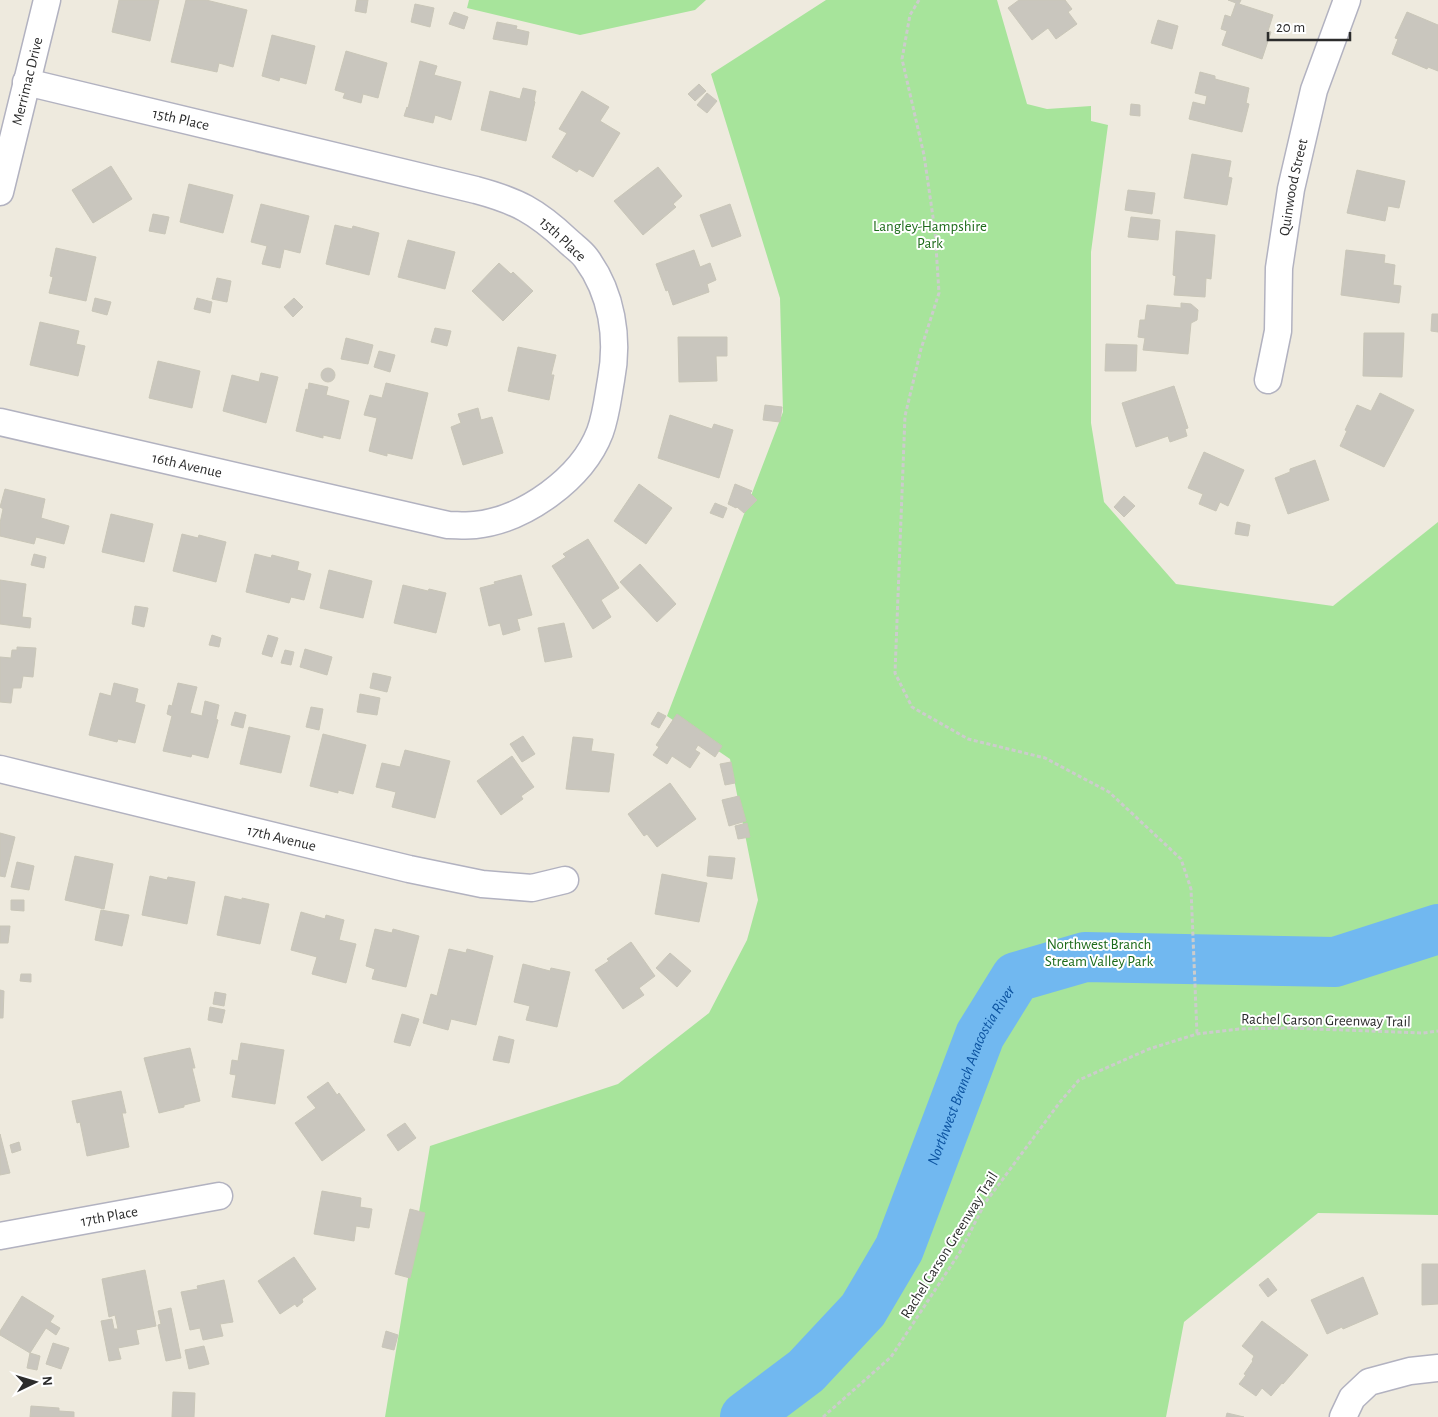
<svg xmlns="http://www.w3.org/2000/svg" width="1438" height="1417" font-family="'Alegreya Sans',sans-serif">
	<rect width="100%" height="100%" fill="#eeeade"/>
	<g fill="#a7e49b">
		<polygon points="469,0 706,0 695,10 580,35 467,8"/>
		<polygon points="826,0 997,0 1027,104 1047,109 1091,106 1091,121 1108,125 1091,252 1091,423 1104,502 1176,584 1333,606 1438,522 1438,1215 1318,1213 1184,1322 1166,1417 385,1417 430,1146 618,1084 709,1013 747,940 758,900 730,759 667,716 783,412 780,298 711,74"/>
	</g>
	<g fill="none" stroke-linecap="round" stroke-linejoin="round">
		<path stroke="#71b8f0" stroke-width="50" id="s1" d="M745,1417L806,1371L863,1310L899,1249L980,1035L1016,977L1085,957L1335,962L1438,929"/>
	</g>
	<g fill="#c9c6be" stroke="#c9c6b8">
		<polygon points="119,0 159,0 150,41 112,32"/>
		<polygon points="186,0 206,0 247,10 233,67 219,63 217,72 171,62"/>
		<polygon points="357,0 368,0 366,13 355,11"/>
		<polygon points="1019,0 1065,0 1072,9 1068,12 1077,24 1056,39 1048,28 1032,40 1008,8"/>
		<polygon points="1228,0 1241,0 1239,4 1273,15 1268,31 1271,32 1262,59 1222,45 1227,31 1221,29 1225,15 1231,17 1236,3"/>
		<polygon points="415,4 434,8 430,27 411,22"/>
		<polygon points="454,12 468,17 464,29 449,24"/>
		<polygon points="1407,12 1438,25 1438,71 1428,67 1427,69 1392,54 1398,39 1395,38"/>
		<polygon points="1158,20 1178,26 1172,49 1151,43"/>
		<polygon points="497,22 517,26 516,29 529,32 527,45 493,39"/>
		<polygon points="272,35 315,46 306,84 280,77 279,81 262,76"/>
		<polygon points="346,51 387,63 378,98 363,94 361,103 343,98 345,93 335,90"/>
		<polygon points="420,61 437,66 434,75 461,82 451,120 435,115 433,123 404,116 407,107 408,108"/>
		<polygon points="1200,72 1215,76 1215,79 1249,88 1246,103 1249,104 1242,132 1189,119 1193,102 1205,105 1207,96 1195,93"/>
		<polygon points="699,84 706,91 695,101 688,94"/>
		<polygon points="523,88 536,91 534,101 535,102 526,141 481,130 490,91 520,99"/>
		<polygon points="582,91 609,107 600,121 620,133 593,177 579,169 577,172 552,157 567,133 559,129"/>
		<polygon points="707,93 717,101 707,113 697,105"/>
		<polygon points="1131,104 1140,105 1140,116 1130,115"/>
		<polygon points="1192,154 1231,161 1228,177 1232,178 1227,205 1184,198"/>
		<polygon points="111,166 132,199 93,223 72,190"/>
		<polygon points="658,167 682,196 673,204 676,207 643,235 614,201"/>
		<polygon points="1357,170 1405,181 1399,208 1388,206 1385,221 1347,213"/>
		<polygon points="189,184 233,195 223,233 180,222"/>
		<polygon points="1128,190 1155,193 1152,214 1125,210"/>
		<polygon points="261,204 309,216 300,253 284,249 280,268 262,264 267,246 251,242"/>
		<polygon points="730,204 741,236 712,247 700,215"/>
		<polygon points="153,214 169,217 165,234 149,231"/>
		<polygon points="1131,217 1160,220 1158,240 1128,237"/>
		<polygon points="335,225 352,229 353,226 379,233 369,275 326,264"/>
		<polygon points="1176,231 1215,235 1211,279 1206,278 1205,297 1174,295 1176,276 1173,275"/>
		<polygon points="408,240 455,252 445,289 398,277"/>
		<polygon points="56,248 96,257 86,301 49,293 53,277 50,276"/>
		<polygon points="694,250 700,267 710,263 716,280 707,284 709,292 673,305 668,290 666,291 656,264"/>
		<polygon points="1346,250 1385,255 1384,263 1395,265 1393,285 1401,286 1399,303 1341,295"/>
		<polygon points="499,263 511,274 513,272 533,291 503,321 472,291"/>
		<polygon points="217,278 231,281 227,302 212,299"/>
		<polygon points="95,298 111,302 107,315 92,311"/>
		<polygon points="197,298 212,302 210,313 194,309"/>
		<polygon points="294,298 303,307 293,317 284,307"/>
		<polygon points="1181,303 1191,304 1198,310 1197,320 1191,323 1188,354 1143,350 1145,338 1138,337 1140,320 1145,320 1147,305 1181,308"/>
		<polygon points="1432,314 1438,314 1438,332 1431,331"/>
		<polygon points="40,322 79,331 76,344 85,346 78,376 30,365"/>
		<polygon points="435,328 451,331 447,346 431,342"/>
		<polygon points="1364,333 1404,333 1402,377 1363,376"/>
		<polygon points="678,337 727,337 727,356 716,356 717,381 679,382"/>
		<polygon points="346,338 373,345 368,364 341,359"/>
		<polygon points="1106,344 1137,345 1136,371 1105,371"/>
		<polygon points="518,347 556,355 551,375 554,375 549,400 508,391"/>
		<polygon points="379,351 395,355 390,372 374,367"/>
		<polygon points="158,361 200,371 192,408 149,398"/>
		<circle cx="328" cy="375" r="7"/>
		<polygon points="261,373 278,377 266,423 223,411 232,375 259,382"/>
		<polygon points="309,383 328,387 326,395 349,401 340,439 323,435 323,438 296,431 306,389 308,390"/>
		<polygon points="386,383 428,393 412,459 387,453 387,456 369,451 377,418 364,415 370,395 382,398"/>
		<polygon points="1174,386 1188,428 1185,429 1187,436 1170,442 1168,436 1136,447 1122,403"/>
		<polygon points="1380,393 1414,410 1384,467 1340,446 1347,431 1345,430 1357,405 1371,411"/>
		<polygon points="765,405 782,407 780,422 763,420"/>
		<polygon points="478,408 481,420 492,417 503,453 463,465 451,427 461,423 458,414"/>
		<polygon points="670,415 712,429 714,424 733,430 719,478 658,458"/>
		<polygon points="1204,452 1244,470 1228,506 1220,502 1216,511 1199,504 1203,494 1188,488"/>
		<polygon points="1315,460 1329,500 1288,514 1275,478 1290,472 1290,469"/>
		<polygon points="639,484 672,508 646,544 614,521"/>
		<polygon points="735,484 752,491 750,493 757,500 744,513 737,507 736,508 728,504"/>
		<polygon points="5,489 45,499 41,518 69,526 64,544 36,537 34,544 0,536 0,523 3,509 0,507"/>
		<polygon points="1124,496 1135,506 1124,517 1114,507"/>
		<polygon points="715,503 727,508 723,518 710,513"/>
		<polygon points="111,514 153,524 144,562 102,552"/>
		<polygon points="1237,522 1250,525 1248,536 1235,534"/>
		<polygon points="182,534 198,538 199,535 226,542 216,582 173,571"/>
		<polygon points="588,539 619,588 601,600 611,617 593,629 552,566 566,557 563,554"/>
		<polygon points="34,554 46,557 44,568 31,565"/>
		<polygon points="255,554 271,558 272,555 299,562 297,570 311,574 304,600 291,597 289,603 246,592"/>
		<polygon points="640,564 676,604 657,622 620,582"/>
		<polygon points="329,570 372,581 363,618 320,608"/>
		<polygon points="521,575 532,615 517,619 520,630 503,635 500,623 489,626 480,588 495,584 494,582"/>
		<polygon points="0,580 26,584 22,617 31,618 30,628 0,624"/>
		<polygon points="403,585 428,591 429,589 446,593 436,633 394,623"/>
		<polygon points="135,606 148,608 144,627 132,624"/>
		<polygon points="564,623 572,657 545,662 538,628"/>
		<polygon points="212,635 221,638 219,647 209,645"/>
		<polygon points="268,635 278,638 272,657 262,654"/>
		<polygon points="17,647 36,648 33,677 23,676 21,688 13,688 11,703 0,702 0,657 11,658 12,650 17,650"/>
		<polygon points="305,649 332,657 327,675 300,667"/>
		<polygon points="285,650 294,652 291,665 281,663"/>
		<polygon points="373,673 391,677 387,692 370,688"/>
		<polygon points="114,683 138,689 135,702 145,705 135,743 118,739 117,742 89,735 100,693 111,696"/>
		<polygon points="178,683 197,687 190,713 202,716 205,701 219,705 216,719 218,720 208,758 192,754 191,757 163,751 172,716 167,714 169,705 172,706"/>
		<polygon points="360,694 380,698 377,715 357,712"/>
		<polygon points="311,707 323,709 319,730 306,727"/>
		<polygon points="235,712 246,715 243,728 231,725"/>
		<polygon points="658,712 666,716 659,728 651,724"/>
		<polygon points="677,714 722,746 715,757 698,745 695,750 700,753 690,768 672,756 667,764 653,755 659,747 656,745"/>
		<polygon points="249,727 290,736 281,773 240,764"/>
		<polygon points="323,734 366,745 353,794 338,790 338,793 310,786"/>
		<polygon points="523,736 535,754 522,762 510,744"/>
		<polygon points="573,737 593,739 591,751 614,754 609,792 566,789"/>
		<polygon points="405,750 450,761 435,818 392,807 396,792 376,787 382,763 400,767"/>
		<polygon points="512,756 534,787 521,796 523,799 501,815 477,781"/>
		<polygon points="731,762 735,783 725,785 720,764"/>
		<polygon points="670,783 696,819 657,847 647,834 644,836 628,814"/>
		<polygon points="739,796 746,821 729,826 722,800"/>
		<polygon points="747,823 750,837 738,839 735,826"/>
		<polygon points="0,833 15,837 5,877 0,876"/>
		<polygon points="75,856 113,864 104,909 65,900"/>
		<polygon points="709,856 735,858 732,879 707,876"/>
		<polygon points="17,862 34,866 29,890 11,887"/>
		<polygon points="662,874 707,883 699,922 655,914"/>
		<polygon points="150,876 167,880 168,877 195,882 187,924 142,915"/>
		<polygon points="225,896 242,900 242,898 269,904 260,944 217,935"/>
		<polygon points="11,900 24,900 24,911 11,910"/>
		<polygon points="101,910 129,915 122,946 95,940"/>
		<polygon points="301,912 325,919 326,915 344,920 339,940 356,944 346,983 312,974 317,957 291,950"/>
		<polygon points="0,926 10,926 8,943 0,943"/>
		<polygon points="375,929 392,933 393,929 419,936 406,987 372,979 375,969 366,966"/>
		<polygon points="631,942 655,976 639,988 644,995 623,1009 595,970 609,961 607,959"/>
		<polygon points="449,949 466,953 467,949 493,956 476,1025 451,1019 448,1030 423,1023 431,994 437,996"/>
		<polygon points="670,953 691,971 677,987 656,968"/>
		<polygon points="523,964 550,971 551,968 570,972 557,1027 526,1020 530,1006 514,1002"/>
		<polygon points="21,974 31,974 31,982 20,981"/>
		<polygon points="0,990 4,991 3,1018 0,1018"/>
		<polygon points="215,992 226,994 224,1006 213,1004"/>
		<polygon points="210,1007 225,1010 222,1023 208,1020"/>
		<polygon points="402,1014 419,1019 410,1046 394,1042"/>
		<polygon points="499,1036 514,1040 509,1063 493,1060"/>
		<polygon points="241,1043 284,1050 275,1104 232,1097 236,1075 230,1074 232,1060 238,1061"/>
		<polygon points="190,1048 195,1068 192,1068 200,1101 184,1105 184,1107 159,1113 144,1058"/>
		<polygon points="328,1082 337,1095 339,1093 365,1130 322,1161 295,1123 316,1108 307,1097"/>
		<polygon points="121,1091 126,1113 122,1113 129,1147 87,1156 80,1122 77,1123 72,1101"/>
		<polygon points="405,1123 416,1138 398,1151 387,1135"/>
		<polygon points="0,1134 10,1173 0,1175"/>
		<polygon points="19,1142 21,1150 12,1153 10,1145"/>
		<polygon points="322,1191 361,1198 360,1207 372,1209 369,1228 356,1226 354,1241 314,1234"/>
		<polygon points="410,1209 425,1213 410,1278 395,1274"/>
		<polygon points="294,1257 316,1289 302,1299 303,1302 297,1307 295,1304 280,1314 258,1281"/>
		<polygon points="1422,1264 1438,1264 1438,1304 1422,1305"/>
		<polygon points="145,1270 156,1326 136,1330 139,1344 118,1348 121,1359 109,1361 101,1321 112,1319 114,1329 118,1329 115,1315 109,1317 102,1279"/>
		<polygon points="1363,1277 1378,1314 1343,1329 1342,1327 1327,1334 1311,1300"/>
		<polygon points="1268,1278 1277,1290 1268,1297 1259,1285"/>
		<polygon points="224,1280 233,1322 220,1324 223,1336 203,1340 200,1328 190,1330 181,1292 198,1289 197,1286"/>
		<polygon points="22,1296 54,1316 50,1322 60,1328 56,1335 46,1328 30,1353 0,1335 0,1331"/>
		<polygon points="171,1308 181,1358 166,1361 158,1325 161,1324 158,1311"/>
		<polygon points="1262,1321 1308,1355 1283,1384 1282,1383 1271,1396 1262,1388 1256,1396 1239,1384 1246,1375 1244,1374 1253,1361 1252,1360 1254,1356 1242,1346"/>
		<polygon points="386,1331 398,1335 394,1350 382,1347"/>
		<polygon points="53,1343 69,1348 61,1369 46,1364"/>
		<polygon points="204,1346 209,1364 189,1369 185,1350"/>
		<polygon points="30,1353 40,1356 37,1370 27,1368"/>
		<polygon points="173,1392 195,1393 194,1417 172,1417"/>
		<polygon points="31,1406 59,1408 59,1411 74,1412 74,1417 30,1417"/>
		<polygon points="1227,1413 1244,1417 1226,1417"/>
	</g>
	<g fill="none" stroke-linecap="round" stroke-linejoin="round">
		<g stroke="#b2b2c0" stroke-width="29">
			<g id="minor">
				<path id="s2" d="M0,192L47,0"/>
				<path id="s3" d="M1268,380L1278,331L1279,268L1291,189L1314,90L1347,0"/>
				<path id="s4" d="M0,422L448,525C457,525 466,526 475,525C524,520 582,479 600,432C606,416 608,397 611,380C619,338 612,293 586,258C581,251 573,246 567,240C536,211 517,201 476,190L26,82"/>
				<path id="s5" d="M0,769L409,869L482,884L532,888L565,880"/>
				<path id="s6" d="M0,1236L219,1196"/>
				<polyline points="1343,1417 1352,1398 1369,1382 1410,1371 1438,1368"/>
			</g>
		</g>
		<g stroke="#ccc" stroke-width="3" stroke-dasharray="4 2.5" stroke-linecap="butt">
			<polyline points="919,0 910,15 902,59 924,155 935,231 939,293 921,349 905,416 895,673 912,707 968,739 1045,758 1109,792 1181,859 1191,889 1197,1034"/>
			<polyline points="823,1417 891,1357 960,1252 985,1203 1060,1102 1079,1080 1149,1049 1197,1034 1239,1029 1289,1028 1423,1033 1438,1031"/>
		</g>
		<use href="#minor" stroke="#fff" stroke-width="26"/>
	</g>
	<g text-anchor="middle" stroke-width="4" stroke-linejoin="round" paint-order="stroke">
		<g font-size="15" fill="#2c2c2c" stroke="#fff">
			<text dy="5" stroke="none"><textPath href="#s2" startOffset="114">Merrimac Drive</textPath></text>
			<text transform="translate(181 119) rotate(13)" y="5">15th Place</text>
			<text dy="5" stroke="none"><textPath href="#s3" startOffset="195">Quinwood Street</textPath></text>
			<text transform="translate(563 239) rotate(43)" y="5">15th Place</text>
			<text dy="5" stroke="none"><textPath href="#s4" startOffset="192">16th Avenue</textPath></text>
			<text dy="5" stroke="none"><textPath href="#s5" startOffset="290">17th Avenue</textPath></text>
			<text transform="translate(1326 1020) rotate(1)" y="5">Rachel Carson Greenway Trail</text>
			<text dy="5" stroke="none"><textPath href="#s6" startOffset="111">17th Place</textPath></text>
			<text transform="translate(949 1245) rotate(-58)" y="5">Rachel Carson Greenway Trail</text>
		</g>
		<g font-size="15" fill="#1d6b1a" stroke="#fff">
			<text x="930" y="231">Langley-Hampshire<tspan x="930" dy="17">Park</tspan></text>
			<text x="1099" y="949">Northwest Branch<tspan x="1099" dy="17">Stream Valley Park</tspan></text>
		</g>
		<g font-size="16" font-style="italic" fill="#0c53a0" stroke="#fff">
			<text dy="6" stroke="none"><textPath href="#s1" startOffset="419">Northwest Branch Anacostia River</textPath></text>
		</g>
	</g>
	<g transform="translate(35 1382) rotate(85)" stroke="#ffffff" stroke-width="4" paint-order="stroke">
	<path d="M0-4L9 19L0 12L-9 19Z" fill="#2c2c2c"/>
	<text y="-8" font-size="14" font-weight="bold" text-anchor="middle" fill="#2c2c2c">N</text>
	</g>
	<path d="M1268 32v8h82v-8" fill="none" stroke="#2c2c2c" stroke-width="2.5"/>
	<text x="1276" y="32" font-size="15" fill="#2c2c2c" stroke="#ffffff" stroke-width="4" paint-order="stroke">20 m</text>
</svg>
